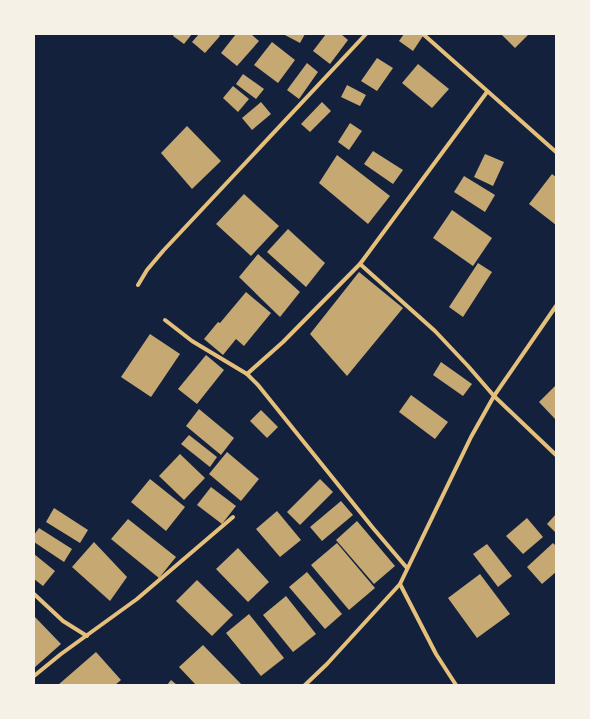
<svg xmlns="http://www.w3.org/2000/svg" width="590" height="719" font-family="Rubik,sans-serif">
	<rect width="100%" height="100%" fill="#14213d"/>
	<g fill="#c6a872">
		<polygon points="174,34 192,34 184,44 173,36"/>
		<polygon points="199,34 218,34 220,36 205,53 192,42"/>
		<polygon points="236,34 251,34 259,41 237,66 221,53"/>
		<polygon points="283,34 305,34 300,43"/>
		<polygon points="326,34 341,34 348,40 330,64 313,51"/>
		<polygon points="404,34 420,34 423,36 413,51 399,41"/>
		<polygon points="501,34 529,34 515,48"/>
		<polygon points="272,42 295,60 278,83 254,65"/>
		<polygon points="377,58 393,68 377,91 361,81"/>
		<polygon points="307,63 318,72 299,99 287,90"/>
		<polygon points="418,64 449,89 432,108 402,83"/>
		<polygon points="243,74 264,89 256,99 236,84"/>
		<polygon points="347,85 366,95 360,106 341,97"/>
		<polygon points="233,86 249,99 238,112 223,98"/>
		<polygon points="261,102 271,114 252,130 242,118"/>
		<polygon points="322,102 331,111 310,132 301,124"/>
		<polygon points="350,123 362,131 349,150 338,142"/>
		<polygon points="187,126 221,161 192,189 161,153"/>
		<polygon points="373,151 403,170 393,184 364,164"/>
		<polygon points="485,154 504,162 493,186 474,177"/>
		<polygon points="337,155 390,196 368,224 319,183"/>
		<polygon points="552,174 556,177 556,225 529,204"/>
		<polygon points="464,176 495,195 485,212 454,192"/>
		<polygon points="244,194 279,226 251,256 216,224"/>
		<polygon points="452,210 492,238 473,266 433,238"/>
		<polygon points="288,229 325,263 306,287 267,252"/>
		<polygon points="258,254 300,292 280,317 239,277"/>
		<polygon points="478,263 492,272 463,317 449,307"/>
		<polygon points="359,272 403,308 347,376 310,334"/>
		<polygon points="246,292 271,313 244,346 236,339 223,355 204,339 218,322 220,323"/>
		<polygon points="150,334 180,354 151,397 121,377"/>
		<polygon points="206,355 224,370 197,404 178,389"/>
		<polygon points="441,362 472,384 463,396 433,375"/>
		<polygon points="556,385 556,420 539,402"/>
		<polygon points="411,395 448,422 435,439 399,412"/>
		<polygon points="199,409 234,438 221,455 186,426"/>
		<polygon points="261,410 278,427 267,438 250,421"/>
		<polygon points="189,435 217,457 210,467 181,444"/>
		<polygon points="227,452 259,479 241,501 209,474"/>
		<polygon points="180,454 205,478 184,500 159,476"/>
		<polygon points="150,479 185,507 166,531 131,502"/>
		<polygon points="320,479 333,492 300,525 287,512"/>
		<polygon points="211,487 236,506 222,524 197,505"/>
		<polygon points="341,501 353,515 322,541 310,527"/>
		<polygon points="54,508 88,530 80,543 46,522"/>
		<polygon points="277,511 301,540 280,557 256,529"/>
		<polygon points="556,514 556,533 547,524"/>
		<polygon points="527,518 543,537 523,554 506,536"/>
		<polygon points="128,519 176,557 159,578 111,539"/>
		<polygon points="357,521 395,566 374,584 336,540"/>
		<polygon points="39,528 72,549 64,562 34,542 34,535"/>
		<polygon points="94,542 127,577 110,601 72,567"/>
		<polygon points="337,543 375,588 349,610 311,565"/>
		<polygon points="553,543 556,546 556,572 542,584 527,567"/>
		<polygon points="487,544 512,576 498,587 473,554"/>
		<polygon points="238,548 269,582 248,602 216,569"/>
		<polygon points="34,554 55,571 43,586 34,579"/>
		<polygon points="307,572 342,614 325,629 289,587"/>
		<polygon points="480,574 510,614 477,638 448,598"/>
		<polygon points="197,580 233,615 212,636 176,601"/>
		<polygon points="286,596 316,634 293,652 263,615"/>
		<polygon points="249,614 284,658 261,676 226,633"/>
		<polygon points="34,616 61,644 34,668"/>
		<polygon points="203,645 242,685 196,685 179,667"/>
		<polygon points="96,652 121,680 115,685 58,685"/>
		<polygon points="171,680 177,685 167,685"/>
	</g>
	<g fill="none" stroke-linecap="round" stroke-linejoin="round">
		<g stroke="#e5c07b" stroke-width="4">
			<polyline points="423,34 556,152"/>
			<polyline points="360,264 435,331 468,366 494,396 556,455"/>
			<polyline points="138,285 147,270 163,251 366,34"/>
			<polyline points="165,320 192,341 247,374"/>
			<polyline points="407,568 373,528 258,385 247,374 283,342 360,264 487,92"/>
			<polyline points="400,584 436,654 456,685"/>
			<polyline points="34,594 63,621 87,636"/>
			<polyline points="34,676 61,654 137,599 233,517"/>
			<polyline points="305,685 327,664 400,584 471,437 494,396 556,306"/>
		</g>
	</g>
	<rect width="590" height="719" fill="none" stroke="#f6f1e7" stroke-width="70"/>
</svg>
